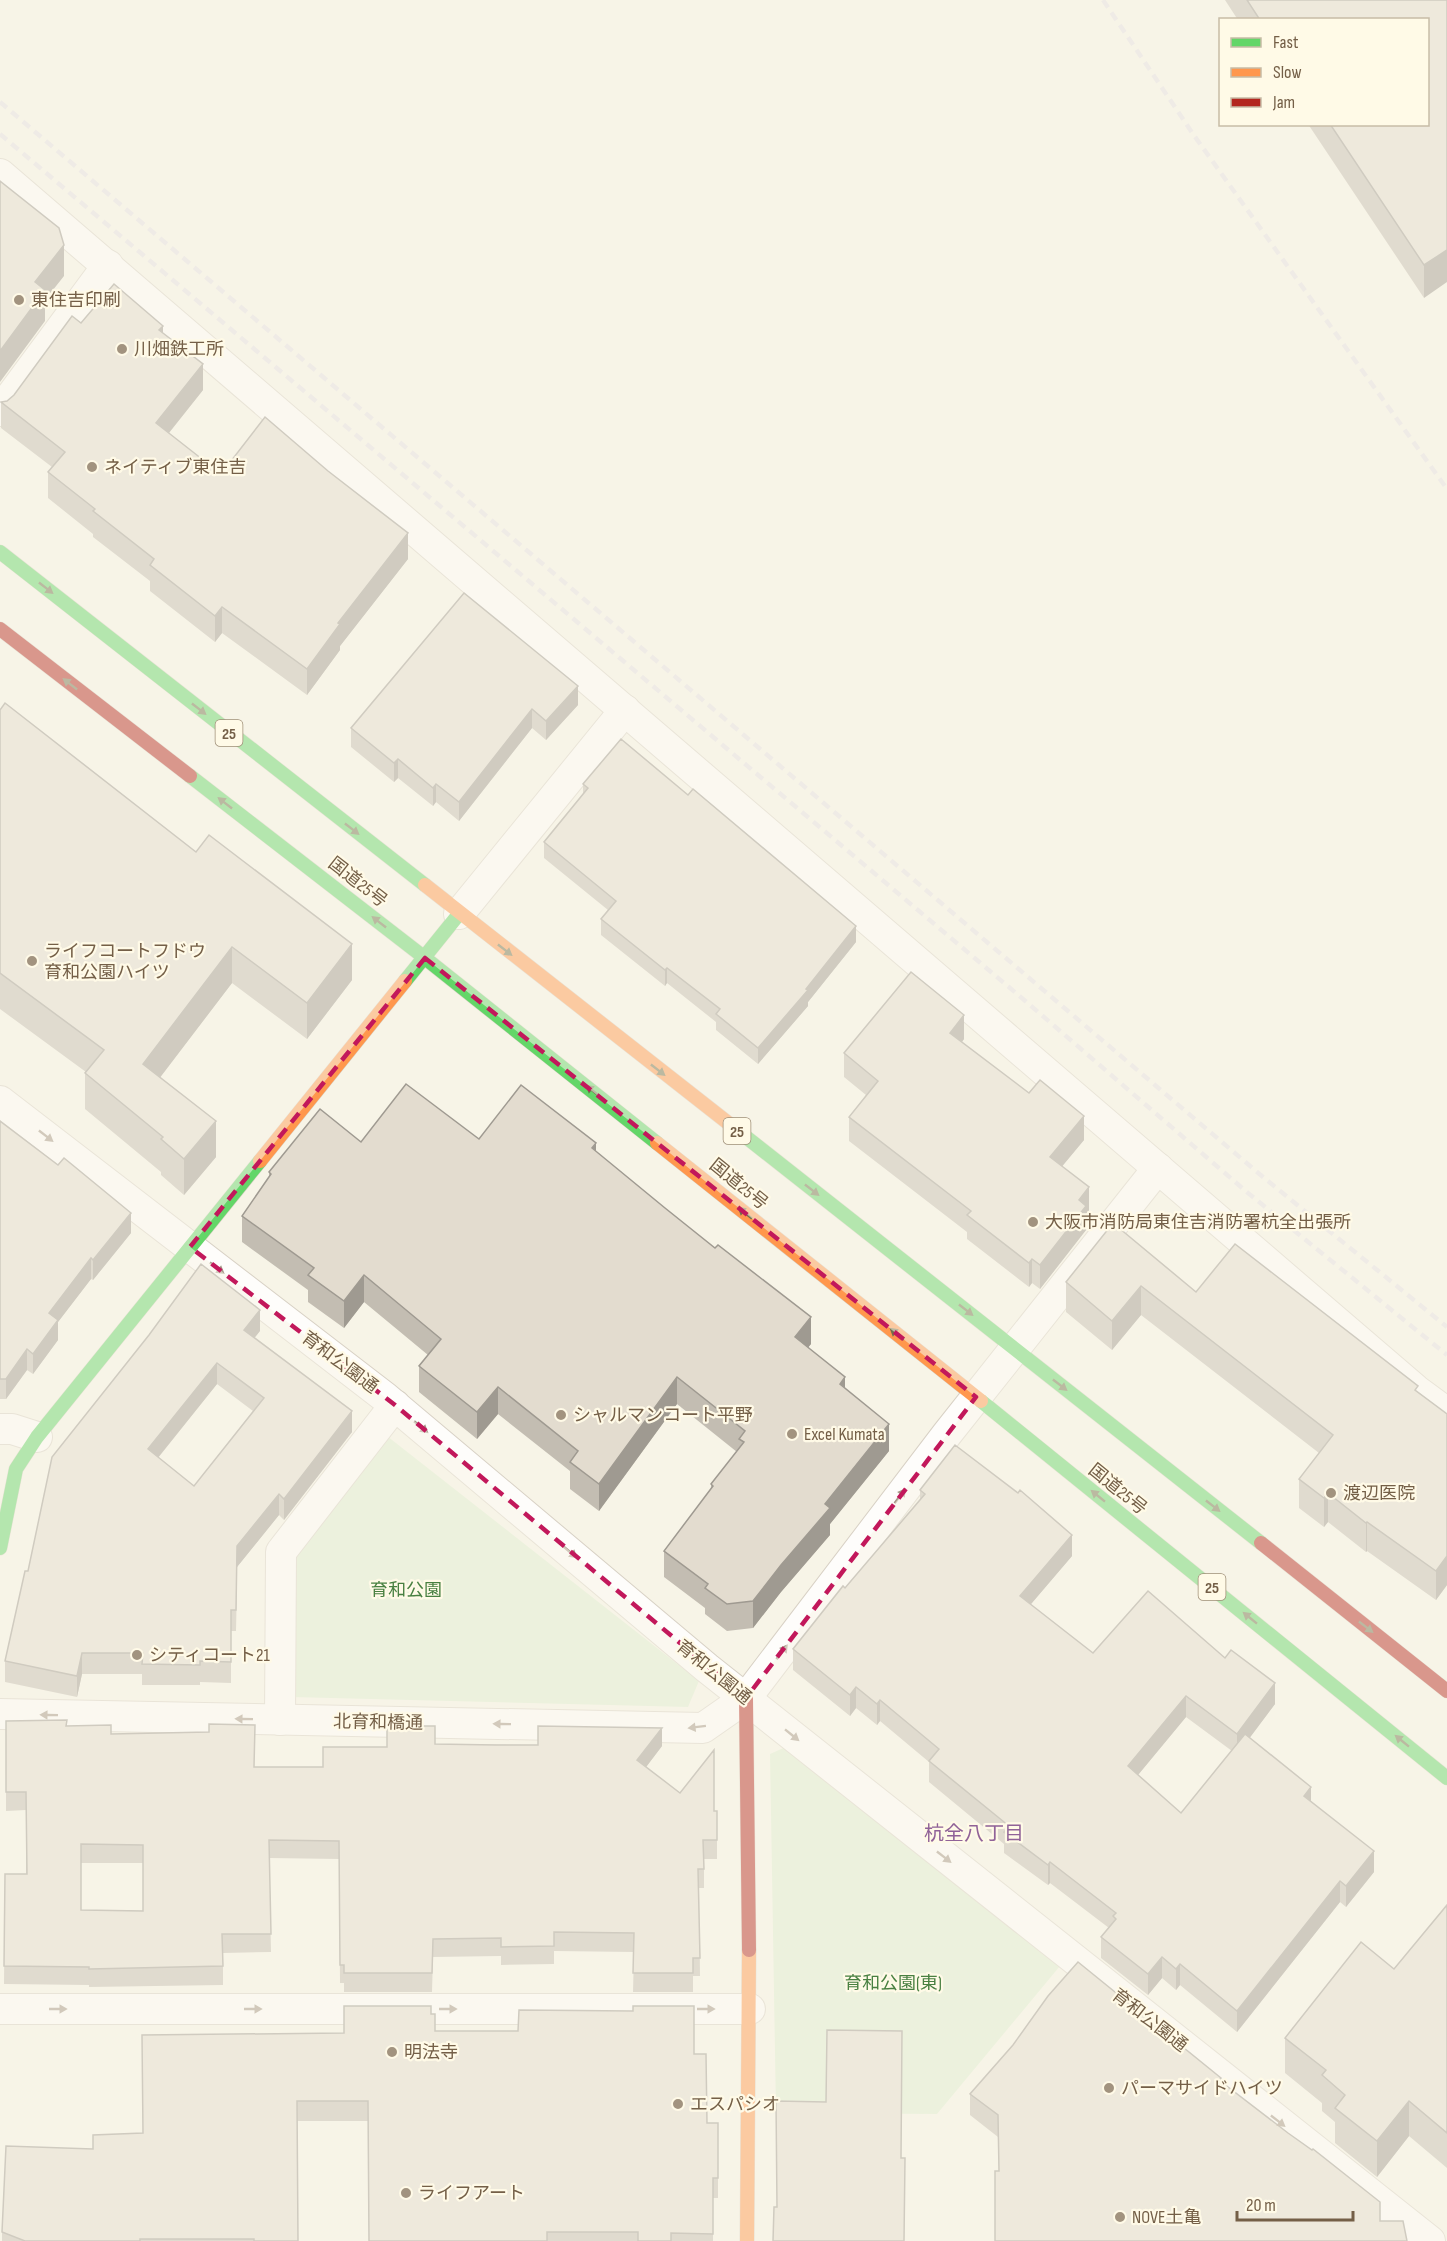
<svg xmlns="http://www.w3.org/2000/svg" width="1447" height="2241" font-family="'Sofia Sans Condensed','Noto Sans JP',sans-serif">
	<rect width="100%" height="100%" fill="#f7f4e7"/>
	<g fill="#deeed1">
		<polygon points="387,1436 699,1681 688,1707 290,1697 292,1557"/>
		<polygon points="788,1746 1060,1966 937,2114 776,2113 770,1754"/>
	</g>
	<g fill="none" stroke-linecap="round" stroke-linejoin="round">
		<g stroke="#d8d1c5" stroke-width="32">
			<g id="street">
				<polyline points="0,174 1416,1390 1447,1413"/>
				<polyline points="0,411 108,265"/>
				<polyline points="459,914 625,710"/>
				<polyline points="0,1101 386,1398 707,1668 1430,2241"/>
				<polyline points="0,1429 12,1429 37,1437"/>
				<polyline points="0,1714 703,1728 746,1698 947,1434 1158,1168"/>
				<polyline points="280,1720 281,1552 395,1405"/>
				<polyline points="0,2009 750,2009"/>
			</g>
		</g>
		<g stroke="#d7d0c3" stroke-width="15">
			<g id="fast">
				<polyline points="0,552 425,885"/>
				<polyline points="190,776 425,958 657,1143"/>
				<polyline points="405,981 459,914"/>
				<polyline points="732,1126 1261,1543"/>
				<polyline points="981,1401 1447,1778"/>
				<polyline points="0,1548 16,1469 37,1437 260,1161"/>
			</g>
		</g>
		<g stroke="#d7d0c3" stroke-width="15">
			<g id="slow">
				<polyline points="425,885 732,1126"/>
				<polyline points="657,1143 981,1401"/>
				<polyline points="260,1161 405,981"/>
				<polyline points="747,2241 749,1950"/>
			</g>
		</g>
		<g stroke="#d7d0c3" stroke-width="15">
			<g id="jam">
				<polyline points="0,629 190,776"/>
				<polyline points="1261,1543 1447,1691"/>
				<polyline points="746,1698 749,1950"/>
			</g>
		</g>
		<use href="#street" stroke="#fefdfb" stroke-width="30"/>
		<use href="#fast" stroke="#63d668" stroke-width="14"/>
		<use href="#slow" stroke="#ff974d" stroke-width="14"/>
		<use href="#jam" stroke="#b3261e" stroke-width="14"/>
		<g stroke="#e5e1e4" stroke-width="4.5" stroke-dasharray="9 6" stroke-linecap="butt">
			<polyline points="1103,0 1193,134 1447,489"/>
			<polyline points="0,102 1263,1177 1447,1327"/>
			<polyline points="0,134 1023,999 1248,1193 1447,1355"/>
		</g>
	</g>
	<g fill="#c3bdb2" fill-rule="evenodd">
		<polygon points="1225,0 1447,0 1424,298 1308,124 1428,124 1428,20 1238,20"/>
		<polygon points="81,323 163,334 203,390 169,433 221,474 408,559 340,646 340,650 307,695 222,633 215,642 150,591 150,581 93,537 93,534 48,498 48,472 52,467 1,428 1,402 7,401 14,395"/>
		<polygon points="578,705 546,740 532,728 459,821 436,802 433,806 398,778 394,782 351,747 351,728"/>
		<polygon points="0,710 352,980 307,1039 232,983 160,1077 216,1157 184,1195 161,1175 161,1172 85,1109 85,1073 86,1072 0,1009"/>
		<polygon points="583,784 856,942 808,1002 808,1006 758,1064 716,1030 716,1022 667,983 665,986 601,935 601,919 608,910 544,858 544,842 583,794"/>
		<polygon points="964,1039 962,1042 1084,1140 1062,1166 1089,1211 1086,1214 1086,1230 1040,1289 1032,1283 1029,1287 967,1239 967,1232 849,1141 849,1117 866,1095 844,1077 844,1053"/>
		<polygon points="0,1121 131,1233 93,1280 91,1279 58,1322 58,1340 33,1374 27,1370 6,1399 0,1399"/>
		<polygon points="479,1139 596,1151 811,1344 808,1347 845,1389 889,1451 830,1524 830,1535 781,1592 753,1628 727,1631 705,1614 705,1608 664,1577 664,1551 711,1489 711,1484 737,1452 677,1404 599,1511 570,1489 570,1471 498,1414 477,1439 419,1392 419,1366 428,1355 364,1302 344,1328 308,1302 308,1290 242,1242 242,1216 269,1177 269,1172 361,1142"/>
		<polygon points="1113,1223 1196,1292 1418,1392 1447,1414 1447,1585 1436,1600 1367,1551 1366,1552 1328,1522 1324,1527 1299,1508 1299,1479 1319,1453 1141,1315 1112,1350 1066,1312 1066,1282"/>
		<path d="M260,1331L254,1338L352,1432L284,1520L279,1515L237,1567L236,1631H231V1683L200,1682V1685H142V1674H82L77,1697L5,1682V1661L28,1571L52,1457ZM217,1384L253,1411L194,1486L158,1458Z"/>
		<path d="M920,1490L1072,1556L1030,1605L1093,1653L1275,1704L1249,1738L1311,1801L1374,1872L1346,1907L1340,1902L1237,2032L1180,1985L1176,1990L1162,1978L1148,1995L1101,1958V1937L1109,1928L1050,1883L1048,1885L1004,1853V1844L929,1782V1762L880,1721L877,1725L856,1708L850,1716L793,1670V1649L920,1500ZM1186,1717L1232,1751L1181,1813L1138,1775Z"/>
		<path d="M6,1721L67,1726L111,1734L254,1767H323L387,1747L435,1744L662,1746L646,1767L680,1793L714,1811H717V1859H704V1888H699L700,1976H693V1992H633L634,1952L554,1951V1964L501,1965V1956L433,1957L432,1992H344V1983H340L339,1859L269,1858L271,1952L223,1953V1985L89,1987V1985L4,1984L5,1874H26V1810L6,1811ZM81,1863H143V1911L81,1910Z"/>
		<polygon points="1447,1905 1447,2168 1409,2136 1377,2177 1335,2143 1335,2122 1322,2111 1322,2103 1285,2073 1285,2038 1394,1969"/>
		<polygon points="431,2014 435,2031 694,2054 707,2123 718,2123 718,2198 713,2198 713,2241 369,2241 368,2121 297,2121 298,2241 2,2241 2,2232 93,2149 143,2133 344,2033"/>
		<polygon points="1221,2081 1380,2221 1407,2241 999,2171 998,2137 970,2115 970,2094"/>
	</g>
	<g fill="#9f9a91">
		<polygon points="64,245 64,276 45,300 45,321 0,382 0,351 35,282"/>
		<polygon points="1447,250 1447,282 1424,298 1424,265"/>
		<polygon points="163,326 163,352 159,330"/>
		<polygon points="203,364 203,390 156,449 156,423"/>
		<polygon points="408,533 408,559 340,646 340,650 307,695 307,669 338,623"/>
		<polygon points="222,607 222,633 215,642 215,616"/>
		<polygon points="578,686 578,705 546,740 546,721"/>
		<polygon points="532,709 532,728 459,821 459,802"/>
		<polygon points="398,759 398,778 394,782 394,763"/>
		<polygon points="436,784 436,802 433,806 433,788"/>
		<polygon points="856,926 856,942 808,1002 808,1006 758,1064 758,1048"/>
		<polygon points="352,944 352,980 307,1039 307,1003"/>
		<polygon points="232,947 232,983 143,1100 143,1064"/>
		<polygon points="667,968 667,983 665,986 665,970"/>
		<polygon points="964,1015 964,1039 950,1057 950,1033"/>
		<polygon points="1084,1116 1084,1140 1050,1181 1050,1157"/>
		<polygon points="216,1121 216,1157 184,1195 184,1159"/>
		<polygon points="596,1143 596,1169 592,1148"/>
		<polygon points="1089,1187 1089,1211 1086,1214 1086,1230 1040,1289 1040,1265 1079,1200"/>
		<polygon points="131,1213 131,1233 93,1280 93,1260"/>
		<polygon points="91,1258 91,1279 58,1322 58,1340 33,1374 33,1354 49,1313"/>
		<polygon points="1032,1259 1032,1283 1029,1287 1029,1263"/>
		<polygon points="364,1275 364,1302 344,1328 344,1301"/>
		<polygon points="1141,1286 1141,1315 1112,1350 1112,1321"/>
		<polygon points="260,1310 260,1331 244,1351 244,1330"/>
		<polygon points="811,1317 811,1344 795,1364 795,1337"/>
		<polygon points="27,1349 27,1370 6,1399 6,1379"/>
		<polygon points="217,1363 217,1384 148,1470 148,1449"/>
		<polygon points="677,1377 677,1404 599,1511 599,1484"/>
		<polygon points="845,1377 845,1403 840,1384"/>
		<polygon points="498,1387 498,1414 477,1439 477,1412"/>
		<polygon points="352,1411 352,1432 284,1520 284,1499"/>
		<polygon points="889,1424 889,1451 830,1524 830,1535 781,1592 753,1628 753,1601 825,1504"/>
		<polygon points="1328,1493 1328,1522 1324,1527 1324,1498"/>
		<polygon points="279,1494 279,1515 237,1567 236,1631 237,1546"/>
		<polygon points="1367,1522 1367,1551 1366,1552 1366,1523"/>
		<polygon points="1072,1535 1072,1556 1020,1617 1020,1596"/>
		<polygon points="1447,1556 1447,1585 1436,1600 1436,1571"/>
		<polygon points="82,1653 82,1674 77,1697 77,1676"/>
		<polygon points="1275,1683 1275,1704 1237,1755 1237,1734"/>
		<polygon points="856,1687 856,1708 850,1716 850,1695"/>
		<polygon points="1186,1696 1186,1717 1128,1787 1128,1766"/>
		<polygon points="880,1700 880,1721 877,1725 877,1704"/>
		<polygon points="662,1728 662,1746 637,1779 637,1760"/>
		<polygon points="1311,1787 1311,1808 1304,1796"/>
		<polygon points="1374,1851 1374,1872 1346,1907 1346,1886"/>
		<polygon points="1050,1862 1050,1883 1048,1885 1048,1865"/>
		<polygon points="1340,1881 1340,1902 1237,2032 1237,2011"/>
		<polygon points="1162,1957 1162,1978 1148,1995 1148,1974"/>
		<polygon points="1180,1964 1180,1985 1176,1990 1176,1969"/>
		<polygon points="1409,2101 1409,2136 1377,2177 1377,2141"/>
	</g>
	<g fill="#e3dccf" stroke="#9f9a91" stroke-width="1.5" fill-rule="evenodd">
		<polygon points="1247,0 1447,0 1447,250 1424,265 1330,124 1428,124 1428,20 1260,20"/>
		<polygon points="0,181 59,228 64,245 35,282 45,290 0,351"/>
		<polygon points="114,284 163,326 159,330 203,364 156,423 221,474 265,417 328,471 408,533 338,623 340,624 307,669 222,607 215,616 150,565 154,559 93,511 95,509 48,472 65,452 1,402 7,401 14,395 72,316 81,323"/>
		<polygon points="464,593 578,686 546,721 532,709 459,802 436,784 433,788 398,759 394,763 351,728"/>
		<polygon points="5,703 196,852 209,835 352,944 307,1003 232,947 143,1064 216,1121 184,1159 161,1139 163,1137 85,1073 104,1050 0,973 0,710"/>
		<polygon points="621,739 688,795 693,789 856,926 806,989 808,990 758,1048 716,1014 720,1009 667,968 665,970 601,919 616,901 544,842 588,788 583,784"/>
		<polygon points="911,972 964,1015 950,1033 1029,1093 1040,1080 1084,1116 1050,1157 1089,1187 1079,1200 1086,1206 1040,1265 1032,1259 1029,1263 967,1215 971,1211 849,1117 878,1081 844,1053"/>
		<polygon points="406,1084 479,1139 521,1085 596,1143 592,1148 665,1208 715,1248 718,1245 811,1317 795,1337 845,1377 840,1384 889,1424 825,1504 830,1508 781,1565 753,1601 727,1604 705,1588 708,1584 664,1551 713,1486 711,1484 744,1442 739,1439 745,1431 677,1377 599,1484 570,1462 578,1451 498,1387 477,1412 419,1366 441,1339 364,1275 344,1301 308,1275 314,1268 242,1216 271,1174 269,1172 320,1109 361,1142"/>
		<polygon points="0,1121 58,1165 64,1158 131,1213 93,1260 91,1258 49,1313 58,1320 33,1354 27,1349 6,1379 0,1379"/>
		<polygon points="1113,1223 1196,1292 1235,1244 1418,1386 1415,1390 1447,1414 1447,1556 1436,1571 1367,1522 1366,1523 1328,1493 1324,1498 1299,1479 1333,1435 1141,1286 1112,1321 1066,1282"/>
		<path d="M201,1264L260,1310L244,1330L352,1411L284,1499L279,1494L237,1546L236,1610H231V1662L200,1661V1665L142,1664L143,1653H82L77,1676L5,1661L25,1571H28L52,1457L149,1335ZM217,1363L264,1398L194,1486L148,1449Z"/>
		<polygon points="955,1445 1018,1493 1020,1490 1072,1535 1020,1596 1093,1653 1148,1591 1225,1658 1231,1650 1275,1683 1237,1734 1186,1696 1128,1766 1181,1813 1245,1734 1311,1787 1304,1796 1374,1851 1346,1886 1340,1881 1237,2011 1180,1964 1176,1969 1162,1957 1148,1974 1101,1937 1116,1919 1113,1916 1116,1913 1050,1862 1048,1865 1004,1832 1009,1826 929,1761 939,1749 880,1700 877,1704 856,1687 850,1695 793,1649 843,1586 845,1588 925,1494 920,1490"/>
		<path d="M67,1720L66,1726L111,1725V1734L209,1732V1724L255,1725L254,1767H323V1747H387V1726H435V1744L496,1745H538V1726L662,1728L637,1760L680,1793L714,1750V1811H717V1840H703L704,1869H698L700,1958H693V1973H633L634,1933L554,1932V1946L501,1947V1938L433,1939L432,1973H344V1965H340L339,1841L269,1840L271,1934H222L223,1966L89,1969V1967L4,1966L5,1874H27L26,1792H6V1721ZM81,1844L143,1845V1911L81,1910Z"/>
		<polygon points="1447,1905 1447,2133 1409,2101 1377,2141 1335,2108 1345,2095 1322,2075 1326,2070 1285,2038 1361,1942 1394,1969"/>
		<polygon points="1078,1962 1221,2078 1219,2080 1288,2133 1312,2150 1313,2149 1380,2202 1380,2221 1403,2221 1407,2241 995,2241 995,2171 999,2171 998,2115 970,2094 1013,2045 1048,1996"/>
		<polygon points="344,2006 431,2006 431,2014 435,2014 435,2031 518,2031 519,2010 633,2011 633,2006 694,2006 694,2054 706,2054 707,2123 718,2123 718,2178 713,2178 713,2234 671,2233 671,2241 638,2241 638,2232 547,2232 547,2241 369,2241 368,2101 297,2101 298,2241 254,2241 254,2239 140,2239 140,2241 25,2241 2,2232 6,2146 93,2149 93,2135 143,2133 142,2035 344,2033"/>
		<polygon points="827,2030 902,2031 901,2158 905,2158 904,2241 773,2241 774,2207 777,2207 776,2101 826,2102"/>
	</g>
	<defs><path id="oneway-solid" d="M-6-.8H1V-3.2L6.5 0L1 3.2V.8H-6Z" transform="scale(1.5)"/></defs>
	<g fill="#71714c">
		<use href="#oneway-solid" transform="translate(46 588) rotate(38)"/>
		<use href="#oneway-solid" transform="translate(70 684) rotate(-142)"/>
		<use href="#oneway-solid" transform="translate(199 709) rotate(38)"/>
		<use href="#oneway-solid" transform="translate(225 803) rotate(-142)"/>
		<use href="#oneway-solid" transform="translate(352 829) rotate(38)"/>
		<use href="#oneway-solid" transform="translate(379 922) rotate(-142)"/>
		<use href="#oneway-solid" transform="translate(505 950) rotate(38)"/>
		<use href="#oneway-solid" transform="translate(658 1070) rotate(38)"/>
		<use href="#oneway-solid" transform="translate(593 1091) rotate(-141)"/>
		<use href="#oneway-solid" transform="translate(812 1190) rotate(38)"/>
		<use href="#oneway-solid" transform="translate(745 1213) rotate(-141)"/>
		<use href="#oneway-solid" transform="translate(966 1310) rotate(38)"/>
		<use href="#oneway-solid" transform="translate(897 1334) rotate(-141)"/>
		<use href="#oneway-solid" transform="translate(1060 1385) rotate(38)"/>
		<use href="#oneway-solid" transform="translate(1098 1496) rotate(-141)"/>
		<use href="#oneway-solid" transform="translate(1213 1506) rotate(38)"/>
		<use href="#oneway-solid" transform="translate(1250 1618) rotate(-141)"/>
		<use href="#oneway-solid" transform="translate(1366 1627) rotate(38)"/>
		<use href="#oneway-solid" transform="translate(1402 1741) rotate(-141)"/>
	</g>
	<g fill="#a49686">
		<use href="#oneway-solid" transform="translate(46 1136) rotate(38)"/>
		<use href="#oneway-solid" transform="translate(217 1268) rotate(38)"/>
		<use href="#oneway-solid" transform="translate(421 1427) rotate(40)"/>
		<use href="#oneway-solid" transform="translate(900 1496) rotate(-53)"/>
		<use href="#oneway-solid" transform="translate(570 1552) rotate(40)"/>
		<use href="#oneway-solid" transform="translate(782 1652) rotate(-53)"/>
		<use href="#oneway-solid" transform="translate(49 1715) rotate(-179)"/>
		<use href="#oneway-solid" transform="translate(244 1719) rotate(-179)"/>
		<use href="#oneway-solid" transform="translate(502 1724) rotate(-179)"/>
		<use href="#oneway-solid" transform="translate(697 1727) rotate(173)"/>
		<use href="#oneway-solid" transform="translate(792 1735) rotate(39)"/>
		<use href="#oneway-solid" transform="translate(944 1857) rotate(38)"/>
		<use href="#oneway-solid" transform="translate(58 2009)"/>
		<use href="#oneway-solid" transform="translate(253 2009)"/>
		<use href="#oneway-solid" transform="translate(448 2009)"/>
		<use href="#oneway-solid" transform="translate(706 2009)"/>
		<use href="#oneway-solid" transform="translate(1278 2121) rotate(38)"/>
	</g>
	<path d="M0 0H1447V2241H0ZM425,958L976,1397L746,1698L395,1405L190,1247Z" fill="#f7f4e7" fill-opacity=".55" fill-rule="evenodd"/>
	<path fill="none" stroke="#c2185b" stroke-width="4.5" stroke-dasharray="12 8" stroke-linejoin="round" d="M425,958L976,1397L746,1698L395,1405L190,1247Z"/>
	<g fill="#a2937f" stroke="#fffae7" stroke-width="2">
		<circle cx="19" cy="300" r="6"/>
		<circle cx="122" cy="349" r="6"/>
		<circle cx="92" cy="467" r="6"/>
		<circle cx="32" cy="961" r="6"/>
		<circle cx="1033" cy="1222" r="6"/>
		<circle cx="561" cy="1415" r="6"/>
		<circle cx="792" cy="1434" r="6"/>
		<circle cx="1331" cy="1493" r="6"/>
		<circle cx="137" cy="1655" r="6"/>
		<circle cx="392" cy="2052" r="6"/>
		<circle cx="1109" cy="2088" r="6"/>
		<circle cx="678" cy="2104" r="6"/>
		<circle cx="406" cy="2193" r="6"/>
		<circle cx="1120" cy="2217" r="6"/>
	</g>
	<g text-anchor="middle" stroke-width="4.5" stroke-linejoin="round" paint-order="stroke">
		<g fill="#fffae7" stroke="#9e8e77" stroke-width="1.5">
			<rect x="215.5" y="720" width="27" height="26" rx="4.5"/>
			<rect x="723.5" y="1118" width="27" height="26" rx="4.5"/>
			<rect x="1198.5" y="1574" width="27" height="26" rx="4.5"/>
		</g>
		<g font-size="16" font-weight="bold" fill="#745f47">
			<text x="229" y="739">25</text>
			<text x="737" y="1137">25</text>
			<text x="1212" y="1593">25</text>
		</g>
		<g font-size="18" fill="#745f47" stroke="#fffae7" text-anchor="start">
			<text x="31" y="306">東住吉印刷</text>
			<text x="134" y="355">川畑鉄工所</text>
			<text x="104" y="473">ネイティブ東住吉</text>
			<text x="44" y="957">ライフコートフドウ<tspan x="44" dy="21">育和公園ハイツ</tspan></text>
			<text x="1045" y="1228">大阪市消防局東住吉消防署杭全出張所</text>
			<text x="573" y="1421">シャルマンコート平野</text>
			<text x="804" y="1440">Excel Kumata</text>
			<text x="1343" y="1499">渡辺医院</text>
			<text x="149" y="1661">シティコート21</text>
			<text x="404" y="2058">明法寺</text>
			<text x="1121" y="2094">パーマサイドハイツ</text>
			<text x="690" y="2110">エスパシオ</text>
			<text x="418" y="2199">ライフアート</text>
			<text x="1132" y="2223">NOVE土亀</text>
		</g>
		<g font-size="18" fill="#745f47" stroke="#fffae7">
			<text transform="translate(358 882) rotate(38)" y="6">国道25号</text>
			<text transform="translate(739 1184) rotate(39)" y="6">国道25号</text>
			<text transform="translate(340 1362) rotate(37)" y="6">育和公園通</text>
			<text transform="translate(1118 1489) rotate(39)" y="6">国道25号</text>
			<text transform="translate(714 1672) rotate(39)" y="6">育和公園通</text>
			<text transform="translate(378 1722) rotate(1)" y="6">北育和橋通</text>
			<text transform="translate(1150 2020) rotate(38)" y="6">育和公園通</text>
		</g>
		<g font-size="18" fill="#498041" stroke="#fffae7">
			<text x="406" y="1596">育和公園</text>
			<text x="893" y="1989">育和公園(東)</text>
		</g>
		<g font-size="20" fill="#906298" stroke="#fffae7">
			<text x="974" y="1840">杭全八丁目</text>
		</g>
	</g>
	<rect x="1219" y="18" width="210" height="108" fill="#fffae7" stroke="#c7bca7" stroke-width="1.5"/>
	<rect x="1231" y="38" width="30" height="9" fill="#63d668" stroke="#c7bca7" stroke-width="1.5"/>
	<text x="1273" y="48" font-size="18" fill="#745f47">Fast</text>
	<rect x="1231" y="68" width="30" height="9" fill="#ff974d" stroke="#c7bca7" stroke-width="1.5"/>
	<text x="1273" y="78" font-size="18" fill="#745f47">Slow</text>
	<rect x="1231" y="98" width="30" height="9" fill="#b3261e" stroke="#c7bca7" stroke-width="1.5"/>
	<text x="1273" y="108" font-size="18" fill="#745f47">Jam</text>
	<path d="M1237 2211v9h116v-9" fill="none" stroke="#745f47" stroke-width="3"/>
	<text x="1246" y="2211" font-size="18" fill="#745f47" stroke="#fffae7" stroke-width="4.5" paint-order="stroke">20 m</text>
</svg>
